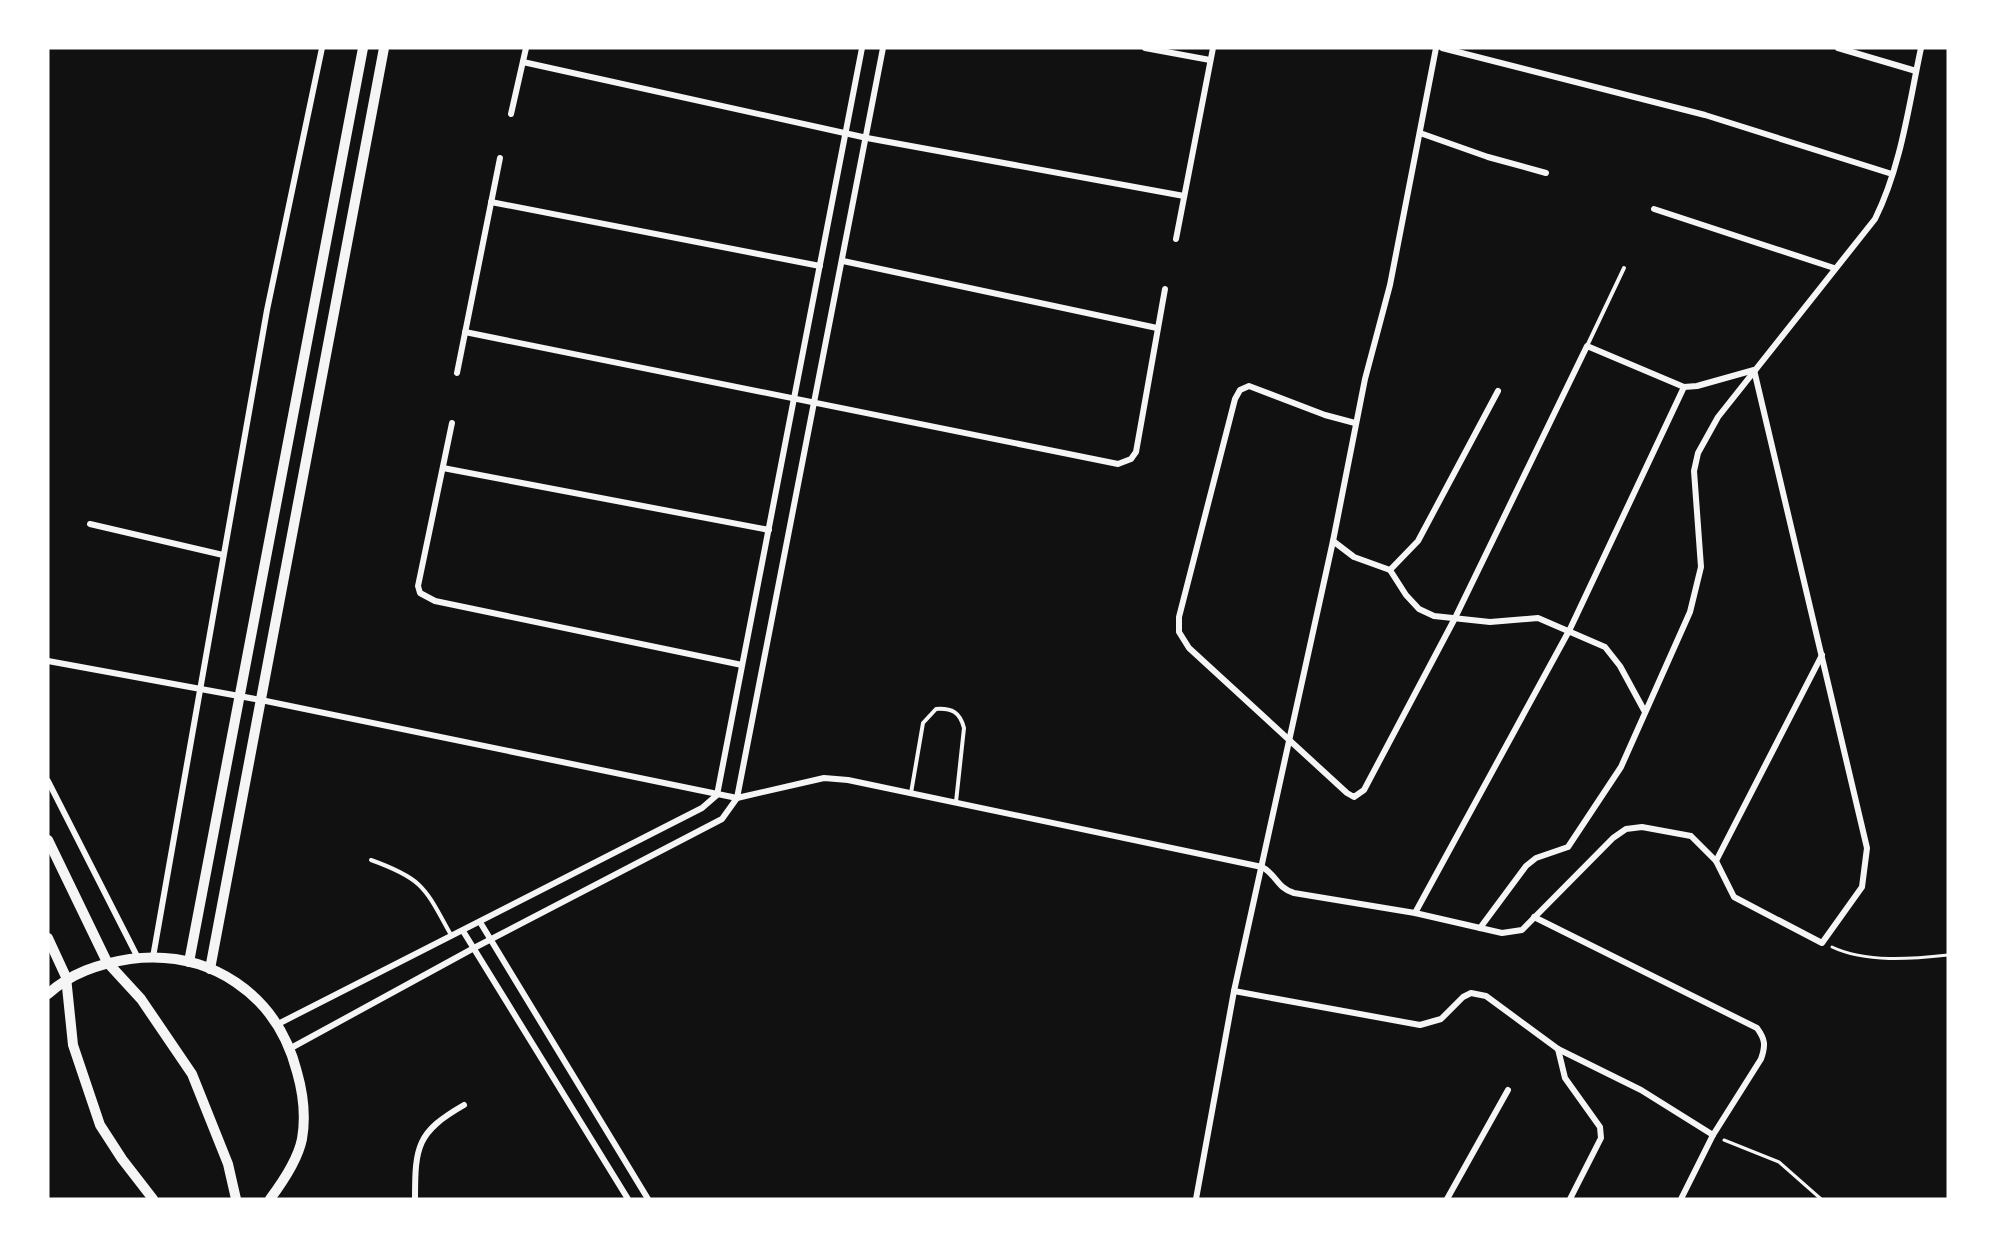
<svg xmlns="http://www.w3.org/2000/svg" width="1996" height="1247" font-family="Rubik,sans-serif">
	<rect width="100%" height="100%" fill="#111"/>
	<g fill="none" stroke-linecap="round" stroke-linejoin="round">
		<g stroke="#f5f5f5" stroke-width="3">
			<path d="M1832,947C1866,963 1912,959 1948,955"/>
			<polyline points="1724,1140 1779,1162 1821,1199"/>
		</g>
		<g stroke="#f5f5f5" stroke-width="4">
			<polyline points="1587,346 1624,268"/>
			<path d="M911,793L923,723L936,709C952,708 960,712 964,728L956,802"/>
			<path d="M371,860C424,879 425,888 451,935"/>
		</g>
		<g stroke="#f5f5f5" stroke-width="6">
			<polyline points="1145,48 1210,60"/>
			<polyline points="1442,48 1705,115 1892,174"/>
			<polyline points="1838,48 1916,71"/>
			<polyline points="523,62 867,138 1184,196"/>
			<polyline points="511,114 526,48"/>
			<polyline points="1420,133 1488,157 1546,173"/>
			<polyline points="491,202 820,266"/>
			<polyline points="1654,209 1834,268"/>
			<polyline points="1176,239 1213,48"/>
			<polyline points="843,261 1157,328"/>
			<polyline points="465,332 1118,464 1131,459 1136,452 1165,289"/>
			<polyline points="457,373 500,158"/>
			<polyline points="1498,391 1418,541 1390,570 1406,595 1419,609 1434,616 1490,622 1538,618 1605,647 1620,666 1645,712"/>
			<polyline points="452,423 418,586 420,593 435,601 742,665"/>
			<polyline points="1355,423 1325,415 1249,386 1240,390 1235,399 1179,617 1179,632 1189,648 1347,793 1354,797 1364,790 1454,620 1587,346 1684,387"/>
			<polyline points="443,468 769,530"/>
			<polyline points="90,524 223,555"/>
			<polyline points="1333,541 1354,557 1390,570"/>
			<path d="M48,661L261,700L737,798L824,778L848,780L1262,867C1276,874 1277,888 1294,893L1415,913L1502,933L1522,930L1613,838L1626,829L1642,827L1691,836L1716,861L1734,897L1822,943L1862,887L1867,848L1754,370L1697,386L1684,387L1570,629L1415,913"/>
			<polyline points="48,781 138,958"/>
			<polyline points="1716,861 1822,655"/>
			<path d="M1534,917L1757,1028C1765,1039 1766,1045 1761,1059L1713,1135L1681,1199"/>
			<polyline points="480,922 648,1199"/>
			<path d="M1480,928L1526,866L1536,858L1568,847L1621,767L1690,612L1701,567L1694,471L1698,453L1718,417L1875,219C1901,167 1909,104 1921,48"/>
			<polyline points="463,931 628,1199"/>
			<polyline points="153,957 267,310 322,48"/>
			<polyline points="1234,991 1420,1025 1441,1019 1463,997 1471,993 1486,996 1558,1049 1641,1090 1713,1135"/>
			<polyline points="278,1024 702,808 717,795 862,48"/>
			<polyline points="291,1048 474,948 722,819 737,798 883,48"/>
			<polyline points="1558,1049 1565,1078 1600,1127 1601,1138 1570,1199"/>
			<path d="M415,1199C415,1146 417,1132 464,1105"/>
			<polyline points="1196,1199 1234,991 1333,541 1365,379 1390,285 1436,48"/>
			<polyline points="1447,1199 1508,1090"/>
		</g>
		<g stroke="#f5f5f5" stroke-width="10">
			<polyline points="48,840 107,962 141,999 192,1074 228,1164 236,1199"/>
			<polyline points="48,938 66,977 73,1045 100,1125 122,1159 153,1199"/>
			<polyline points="189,962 363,48"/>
			<polyline points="210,969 384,48"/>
			<path d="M48,994C71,973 98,964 130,959C210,949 277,994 297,1072C303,1093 306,1116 302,1139C298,1159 282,1183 270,1199"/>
		</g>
	</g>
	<rect width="1996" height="1247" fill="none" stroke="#ffffff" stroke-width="99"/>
</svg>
